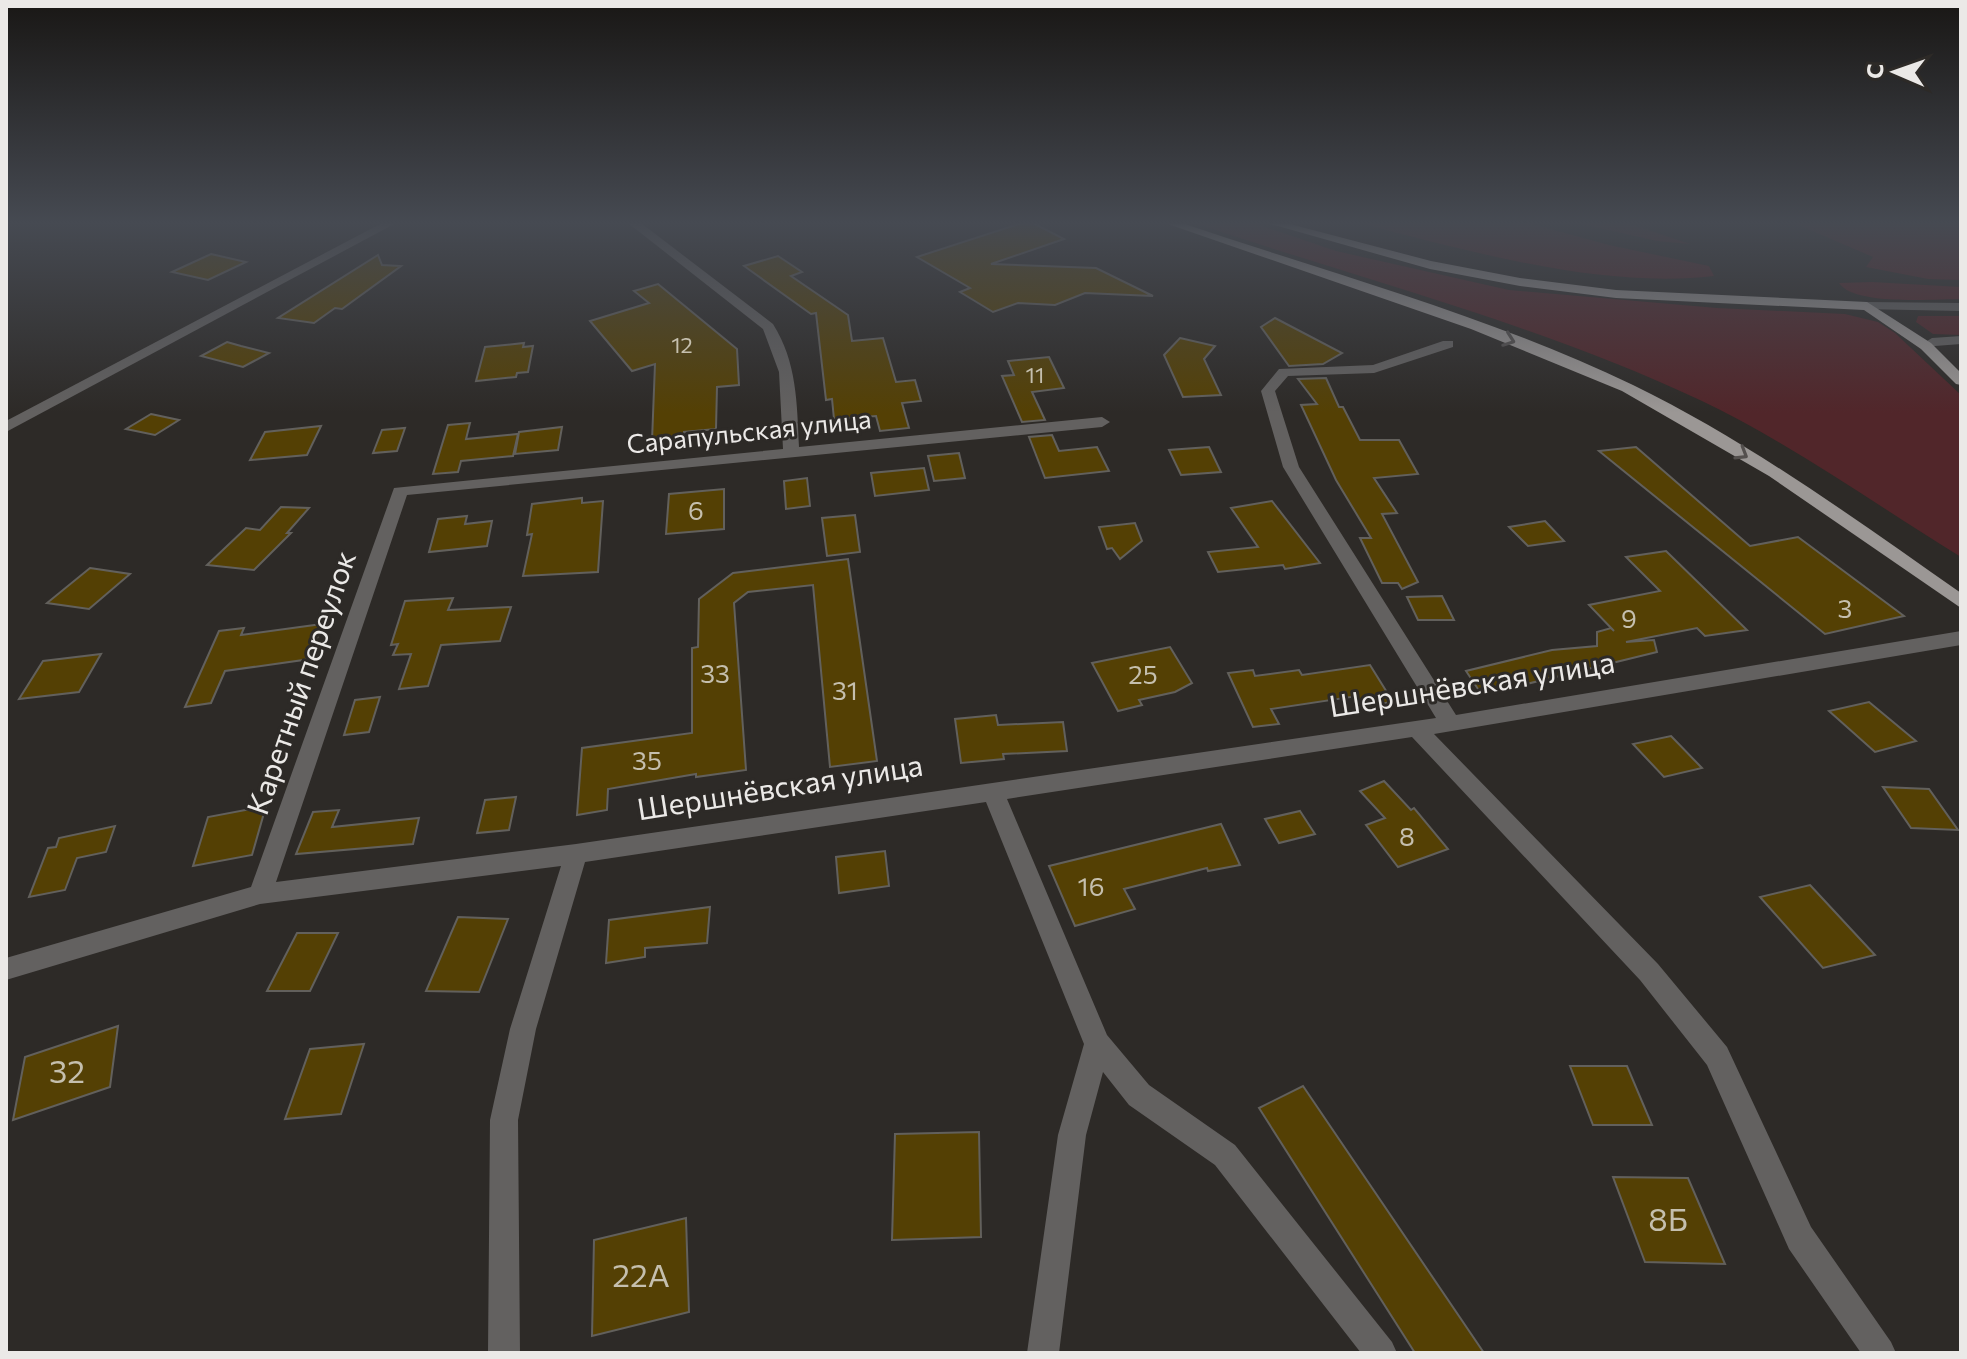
<svg xmlns="http://www.w3.org/2000/svg" width="1967" height="1359" font-family="Commissioner,sans-serif">
	<rect width="100%" height="100%" fill="#2d2a27"/>
	<g fill="#51262a">
		<path d="M1194,223H1254L1336,251L1509,290L1717,308L1845,314L1878,322L1895,333L1961,395V557C1876,505 1792,444 1702,401C1539,324 1364,280 1194,223Z"/>
		<path d="M1359,223H1528L1609,245L1709,266L1714,276C1600,289 1469,251 1359,223Z"/>
		<polygon points="1577,223 1628,223 1690,244 1657,241"/>
		<polygon points="1794,223 1961,223 1961,280 1928,279 1866,267 1873,257"/>
		<path d="M1872,282L1961,287V299C1934,299 1854,306 1839,283Z"/>
		<polygon points="1918,316 1961,316 1961,335 1933,334 1916,322"/>
	</g>
	<g fill="#544004" stroke="#62605c" stroke-width="2">
		<polygon points="1022,223 1033,223 1064,239 991,264 1096,268 1153,296 1085,293 1055,305 1018,303 993,312 960,292 970,288 917,257"/>
		<polygon points="211,254 246,262 208,280 172,272"/>
		<polygon points="378,255 382,265 401,266 342,309 335,308 314,323 278,318"/>
		<polygon points="778,256 802,272 791,276 848,315 852,341 883,338 896,382 915,380 921,401 902,403 909,428 880,431 876,416 834,419 832,399 826,400 816,313 811,314 744,266"/>
		<polygon points="658,284 737,349 739,385 717,387 716,429 684,432 684,438 652,441 655,364 632,371 590,321 649,303 634,291"/>
		<polygon points="1275,318 1342,353 1323,364 1289,366 1261,327"/>
		<polygon points="1180,338 1215,346 1204,359 1221,395 1183,397 1164,355"/>
		<polygon points="227,342 241,346 269,353 243,367 201,356"/>
		<polygon points="524,343 523,347 533,346 528,372 517,373 516,377 476,381 485,347"/>
		<polygon points="1049,357 1064,388 1032,392 1045,420 1022,422 1002,376 1014,375 1008,361"/>
		<polygon points="1326,378 1339,407 1343,407 1360,440 1399,440 1418,474 1374,478 1397,513 1382,514 1418,582 1402,589 1398,583 1382,583 1360,538 1371,538 1336,480 1301,405 1317,404 1298,379"/>
		<polygon points="151,414 179,420 155,435 126,429"/>
		<polygon points="470,423 466,439 518,434 513,456 461,461 458,472 433,474 448,425"/>
		<polygon points="321,426 307,455 250,460 265,432"/>
		<polygon points="562,427 558,450 515,454 519,432"/>
		<polygon points="405,428 397,451 373,453 382,430"/>
		<polygon points="1052,435 1059,451 1097,447 1109,471 1045,478 1029,437"/>
		<polygon points="1209,447 1221,472 1181,475 1169,450"/>
		<polygon points="1636,447 1750,546 1798,537 1904,616 1825,634 1599,451"/>
		<polygon points="959,453 965,478 934,481 928,456"/>
		<polygon points="924,468 929,490 875,496 871,473"/>
		<polygon points="807,478 810,506 786,509 784,481"/>
		<polygon points="724,489 724,529 666,534 669,494"/>
		<polygon points="582,498 582,503 603,501 598,572 523,576 532,534 527,535 532,504"/>
		<polygon points="1272,501 1320,563 1285,569 1283,565 1218,572 1208,552 1258,547 1231,508"/>
		<polygon points="281,507 309,508 287,533 291,533 254,570 207,565 246,528 260,530"/>
		<polygon points="855,515 860,552 827,556 822,518"/>
		<polygon points="467,516 465,524 492,521 487,546 429,552 438,519"/>
		<polygon points="1545,521 1564,541 1528,546 1509,527"/>
		<polygon points="1135,523 1142,541 1120,559 1112,548 1107,549 1099,527"/>
		<polygon points="1666,551 1747,630 1705,636 1697,628 1626,642 1654,640 1657,652 1502,690 1480,692 1466,671 1552,650 1597,646 1597,632 1611,628 1614,631 1589,605 1660,591 1626,557"/>
		<polygon points="848,559 877,761 830,767 813,585 748,592 734,603 746,770 696,777 696,774 608,789 607,810 577,815 582,748 692,733 692,648 698,647 699,599 733,573"/>
		<polygon points="90,568 130,574 89,609 47,603"/>
		<polygon points="1442,596 1454,620 1418,620 1407,597"/>
		<polygon points="453,598 448,610 511,607 500,641 441,645 428,686 399,689 411,654 393,655 398,644 391,645 405,601"/>
		<polygon points="322,624 310,659 225,671 211,703 185,707 219,631 244,628 241,635"/>
		<polygon points="1170,647 1192,683 1175,692 1139,700 1142,705 1118,711 1092,663"/>
		<polygon points="101,654 79,692 19,699 43,661"/>
		<polygon points="1370,665 1393,702 1363,706 1357,696 1271,709 1279,724 1253,727 1228,673 1253,670 1255,676 1299,670 1302,675"/>
		<polygon points="380,697 369,732 344,735 355,700"/>
		<polygon points="1869,702 1916,741 1875,752 1829,711"/>
		<polygon points="996,715 998,725 1063,722 1067,751 1003,754 1004,759 961,763 955,719"/>
		<polygon points="1671,736 1702,768 1664,777 1633,744"/>
		<polygon points="1384,781 1411,810 1414,808 1448,849 1398,867 1366,825 1385,818 1360,791"/>
		<polygon points="1883,787 1929,789 1958,830 1911,828"/>
		<polygon points="516,797 509,830 477,833 485,800"/>
		<polygon points="266,806 252,855 193,866 208,817"/>
		<polygon points="339,810 332,827 419,818 413,844 296,854 313,812"/>
		<polygon points="1300,811 1315,834 1279,843 1265,819"/>
		<polygon points="1221,824 1240,865 1208,871 1207,868 1124,889 1135,909 1075,926 1049,866"/>
		<polygon points="115,826 106,852 77,858 65,890 29,897 48,848 56,847 59,838"/>
		<polygon points="885,851 889,886 839,893 836,857"/>
		<polygon points="1810,885 1861,940 1875,955 1823,968 1760,897"/>
		<polygon points="710,907 707,943 645,948 645,957 606,963 609,920"/>
		<polygon points="458,917 508,919 479,992 426,991"/>
		<polygon points="297,933 338,933 310,991 267,991"/>
		<polygon points="118,1026 110,1087 13,1120 25,1057"/>
		<polygon points="364,1044 341,1114 285,1119 310,1049"/>
		<polygon points="1570,1066 1627,1066 1652,1125 1593,1125"/>
		<polygon points="1303,1086 1484,1353 1415,1353 1259,1108"/>
		<polygon points="979,1132 981,1237 892,1240 895,1134"/>
		<polygon points="1613,1177 1688,1178 1725,1264 1645,1262"/>
		<polygon points="686,1218 689,1312 592,1336 594,1240"/>
	</g>
	<g fill="none" stroke-linecap="round" stroke-linejoin="round">
		<g fill="#636160" fill-rule="evenodd">
			<polygon points="382,223 396,223 6,432 6,421"/>
			<path d="M628,223H641L773,324C797,362 797,403 799,447L1102,417L1110,422L1102,427L407,495L276,882L576,844L1436,718L1283,467L1261,391L1279,369L1373,365L1443,341H1453V347L1374,373L1288,376L1275,391L1299,467L1456,715L1961,631V645L1434,734L1658,964L1727,1047L1811,1227L1891,1342L1896,1353H1861L1789,1249L1707,1065L1640,980L1412,737L1007,799L1107,1035L1149,1085L1235,1145L1392,1342L1397,1353H1361L1215,1165L1129,1105L1103,1072L1086,1135L1059,1353H1027L1058,1135L1084,1044L986,802L585,862L536,1029L518,1120L520,1353H488L490,1120L510,1029L561,866L260,904L6,980V958L251,887L394,488L783,449L779,372L763,329Z"/>
			<polygon points="1867,302 1961,303 1961,311 1862,309 1862,303"/>
			<polygon points="1961,336 1961,344 1935,346 1926,350 1919,346 1932,338"/>
		</g>
		<g fill="#9b9795" fill-rule="evenodd">
			<path d="M1165,223H1182C1332,274 1490,316 1633,385C1750,442 1855,519 1961,593V608L1769,476L1622,391L1471,329Z"/>
			<polygon points="1267,223 1286,223 1431,261 1520,278 1616,290 1867,302 1931,343 1961,373 1961,385 1956,384 1921,349 1864,310 1616,298 1520,286 1430,269"/>
		</g>
	</g>
	<defs><path id="oneway-chevron" d="M-2-3.5L2.5 0L-2 3.5" fill="none" stroke-width="1.6" stroke-linecap="round" stroke-linejoin="round" transform="scale(2)"/></defs>
	<g stroke="#54504e">
		<use href="#oneway-chevron" transform="translate(1509 340) rotate(20)"/>
		<use href="#oneway-chevron" transform="translate(1742 454) rotate(31)"/>
	</g>
	<linearGradient id="sky" x2="0" y2="1"><stop stop-color="#191715"/><stop offset="0.54" stop-color="#464a52"/><stop offset="1" stop-color="#464a52" stop-opacity="0"/></linearGradient>
	<rect width="1967" height="413" fill="url(#sky)"/>
	<g text-anchor="middle" stroke-width="6" stroke-linejoin="round" paint-order="stroke">
		<g font-size="22" fill="#c5bfae">
			<text x="682" y="353">12</text>
			<text x="1035" y="383">11</text>
		</g>
		<g font-size="26" fill="#ebe9e7" stroke="#2d2a27">
			<text transform="translate(749 432) rotate(-6)" y="9">Сарапульская улица</text>
		</g>
		<g font-size="26" fill="#c5bfae">
			<text x="696" y="520">6</text>
			<text x="1845" y="618">3</text>
			<text x="1629" y="628">9</text>
			<text x="715" y="683">33</text>
			<text x="1143" y="684">25</text>
			<text x="845" y="700">31</text>
			<text x="647" y="770">35</text>
			<text x="1407" y="846">8</text>
			<text x="1091" y="896">16</text>
		</g>
		<g font-size="30" fill="#ebe9e7" stroke="#2d2a27">
			<text transform="translate(302 683) rotate(-71)" y="10">Каретный переулок</text>
			<text transform="translate(1472 685) rotate(-9)" y="10">Шершнёвская улица</text>
			<text transform="translate(780 788) rotate(-9)" y="10">Шершнёвская улица</text>
		</g>
		<g font-size="32" fill="#c5bfae">
			<text x="67" y="1083">32</text>
			<text x="1668" y="1231">8Б</text>
			<text x="641" y="1287">22А</text>
		</g>
	</g>
	<rect width="1967" height="1359" fill="none" stroke="#ebe9e7" stroke-width="16"/>
	<g transform="translate(1895 72) rotate(272)" stroke="#2d2a27" stroke-width="6" paint-order="stroke">
	<path d="M0-6L14 30L0 20L-14 30Z" fill="#ebe9e7"/>
	<text y="-12" font-size="22" font-weight="bold" text-anchor="middle" fill="#ebe9e7">С</text>
	</g>
</svg>
